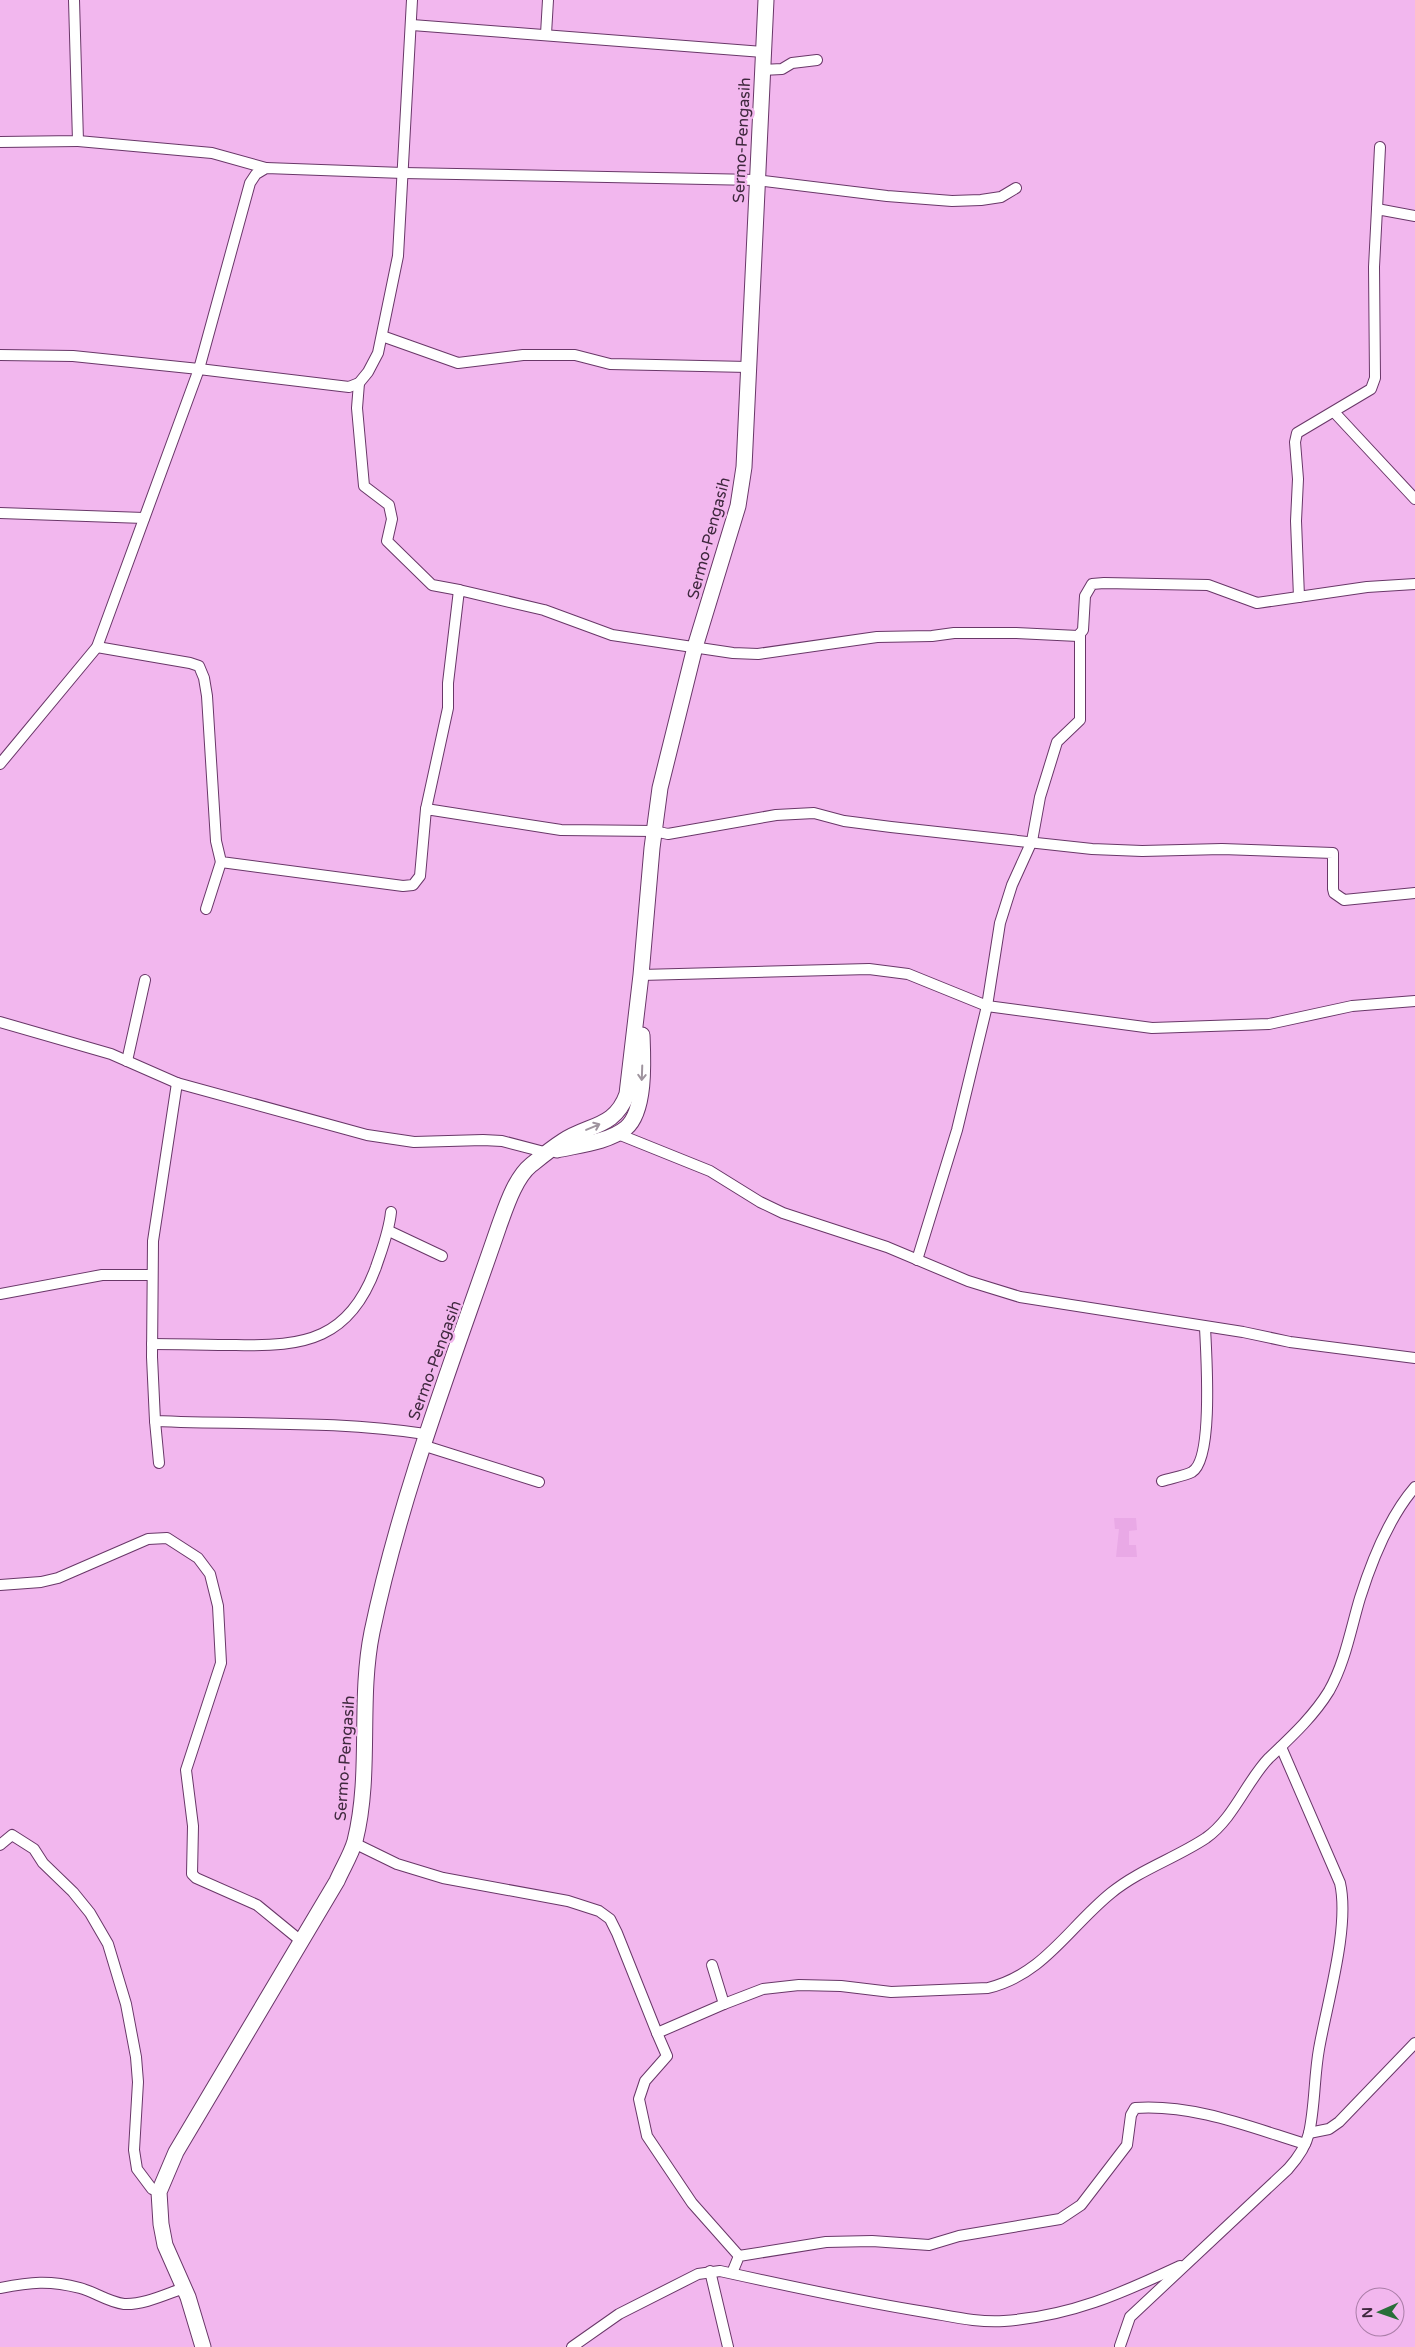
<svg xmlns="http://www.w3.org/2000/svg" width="1415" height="2347" font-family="'Varela Round',sans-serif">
	<rect width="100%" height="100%" fill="#f2b7ee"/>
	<polygon fill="#e9a9e6" points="1114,1518 1136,1518 1137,1530 1129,1531 1129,1545 1136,1545 1137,1557 1116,1557 1119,1529 1115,1529"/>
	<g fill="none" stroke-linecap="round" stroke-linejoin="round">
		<g stroke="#693768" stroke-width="12">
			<g id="street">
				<polyline points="412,25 763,52"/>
				<polyline points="546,34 548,0"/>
				<polyline points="762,70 782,69 792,63 817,60"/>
				<polyline points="78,141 212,153 266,168"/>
				<polyline points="0,142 78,141 74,0"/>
				<polyline points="1377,209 1380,147"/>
				<polyline points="382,336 458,363 523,355 575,355 610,364 748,367"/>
				<polyline points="0,355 73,356 199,369 250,183 256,174 266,168 403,173 756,180 887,196 952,201 981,200 1001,197 1016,188"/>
				<polyline points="359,383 357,408 364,486 389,505 392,519 387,541 432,585 459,590"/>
				<polyline points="1334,412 1415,499"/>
				<polyline points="0,513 144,518"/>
				<polyline points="1299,597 1296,521 1298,479 1295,442 1297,433 1371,389 1375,378 1374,267 1377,209 1415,216"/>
				<polyline points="97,647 190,663 199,666 204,678 207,696 216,841 221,862 403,886 413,885 420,876 426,809 561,830 654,831 668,834 776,815 814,813 844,821 891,827 1092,849 1142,851 1222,849 1333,853 1333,889 1334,893 1344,900 1415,893"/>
				<polyline points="0,764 97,647 199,369 349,387 359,383 368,372 378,353 398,256 412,0"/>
				<polyline points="426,809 448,708 448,683 459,590 544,610 612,635 733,653 758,654 877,637 932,636 954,633 1016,633 1078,636 1083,630 1085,596 1092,584 1104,583 1208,585 1257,603 1367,587 1415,584"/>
				<polyline points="206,909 221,862"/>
				<polyline points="641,975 869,969 908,974 987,1006 1152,1028 1269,1024 1352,1006 1415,1001"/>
				<polyline points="0,1022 111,1054 177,1083 367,1135 414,1142 483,1140 502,1141 548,1153"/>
				<polyline points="127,1061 145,980"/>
				<path d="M177,1083L153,1241L152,1357L155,1421C245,1425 336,1420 425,1434"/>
				<polyline points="618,1134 710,1171 760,1202 783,1213 887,1247 968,1281 1020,1297 1243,1332 1290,1342 1415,1358"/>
				<polyline points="389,1231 442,1256"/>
				<polyline points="917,1260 957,1130 987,1006 1000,923 1012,885 1032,841 1040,797 1057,742 1080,720 1080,636"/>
				<polyline points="0,1294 102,1275 152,1275"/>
				<path d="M152,1344C180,1344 208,1345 236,1345C305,1347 350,1339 376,1267C382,1249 389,1232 391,1212"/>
				<polyline points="155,1421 159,1463"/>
				<polyline points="422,1445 539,1482"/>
				<path d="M1162,1481C1171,1478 1184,1476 1192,1472C1214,1459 1206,1352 1205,1327"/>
				<polyline points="0,1585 41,1582 58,1578 148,1539 167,1538 198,1558 210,1574 218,1606 221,1663 186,1770 193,1826 192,1874 196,1878 257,1905 301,1941"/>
				<path d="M354,1843L397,1864L443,1878L568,1901L599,1911L610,1919L617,1933L657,2033L724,2004L763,1989L799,1985L841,1986L891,1992L988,1988C1043,1975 1069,1927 1111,1893C1139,1870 1176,1858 1206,1838C1234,1818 1246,1782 1269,1758C1291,1737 1313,1717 1329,1691C1345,1663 1351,1628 1360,1598C1372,1560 1389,1517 1415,1487"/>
				<polyline points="0,1845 12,1835 34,1849 43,1863 73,1892 90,1913 108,1944 126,2004 136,2057 138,2082 134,2150 137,2169 152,2189 159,2192"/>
				<polyline points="712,1965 724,2004"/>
				<polyline points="657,2033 667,2056 645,2081 639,2099 647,2136 692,2203 739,2256"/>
				<polyline points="1309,2133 1329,2129 1339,2122 1415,2043"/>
				<polyline points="710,2271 728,2347"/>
				<path d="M732,2273L739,2256L826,2242L872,2241L929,2245L959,2236L1060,2219L1081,2205L1127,2145L1131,2115L1135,2108C1194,2104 1250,2127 1305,2144"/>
				<path d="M0,2288C31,2282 49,2280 80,2288C95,2292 108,2302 124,2304C144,2305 166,2294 184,2288"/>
				<path d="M1120,2346L1130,2317L1288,2169C1297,2159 1306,2146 1309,2133C1315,2106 1314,2077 1319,2049C1327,2003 1350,1927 1340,1883L1281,1747"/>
				<path d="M572,2347L619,2314L698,2274L720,2271C788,2286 856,2301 925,2312C950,2316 978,2323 1004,2321C1071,2316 1120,2294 1180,2266"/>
			</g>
		</g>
		<g stroke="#693768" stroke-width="17">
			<g id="primary">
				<path d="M557,1150C579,1145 609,1142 626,1128C646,1111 643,1059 642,1035"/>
				<path d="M203,2347L188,2297L165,2245L161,2224L159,2192L176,2152L337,1881C342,1869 351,1855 355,1841C372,1773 358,1701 372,1632C401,1493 453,1360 499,1226C506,1207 515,1178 531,1165C541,1157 552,1148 563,1141C589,1124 615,1128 627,1094L641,975L652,848L660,788L695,647L738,506L744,467L766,0"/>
			</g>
		</g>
		<use href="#street" stroke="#fff" stroke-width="10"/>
		<use href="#primary" stroke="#fff" stroke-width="15"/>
	</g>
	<defs><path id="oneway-shaft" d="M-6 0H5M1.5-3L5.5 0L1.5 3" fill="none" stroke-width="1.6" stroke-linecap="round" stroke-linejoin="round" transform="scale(1.25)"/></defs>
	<g stroke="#9f949e">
		<use href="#oneway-shaft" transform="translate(642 1073) rotate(92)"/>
		<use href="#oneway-shaft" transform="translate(593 1127) rotate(-23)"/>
	</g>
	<g text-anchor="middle" stroke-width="5" stroke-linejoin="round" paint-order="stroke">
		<g font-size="16" fill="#3f283e" stroke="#f2b7ee">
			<text transform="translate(741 140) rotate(-87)" y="6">Sermo-Pengasih</text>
			<text transform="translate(708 538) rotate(-75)" y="6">Sermo-Pengasih</text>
			<text transform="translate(434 1360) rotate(-70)" y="6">Sermo-Pengasih</text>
			<text transform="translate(344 1758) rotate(-86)" y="6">Sermo-Pengasih</text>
		</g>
	</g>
	<g transform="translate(1380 2312) rotate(268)"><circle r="24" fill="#f2b7ee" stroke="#aa7ea8"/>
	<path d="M0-4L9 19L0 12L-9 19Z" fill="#296e39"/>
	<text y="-8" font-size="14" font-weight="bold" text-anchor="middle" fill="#3f283e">N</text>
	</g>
</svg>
